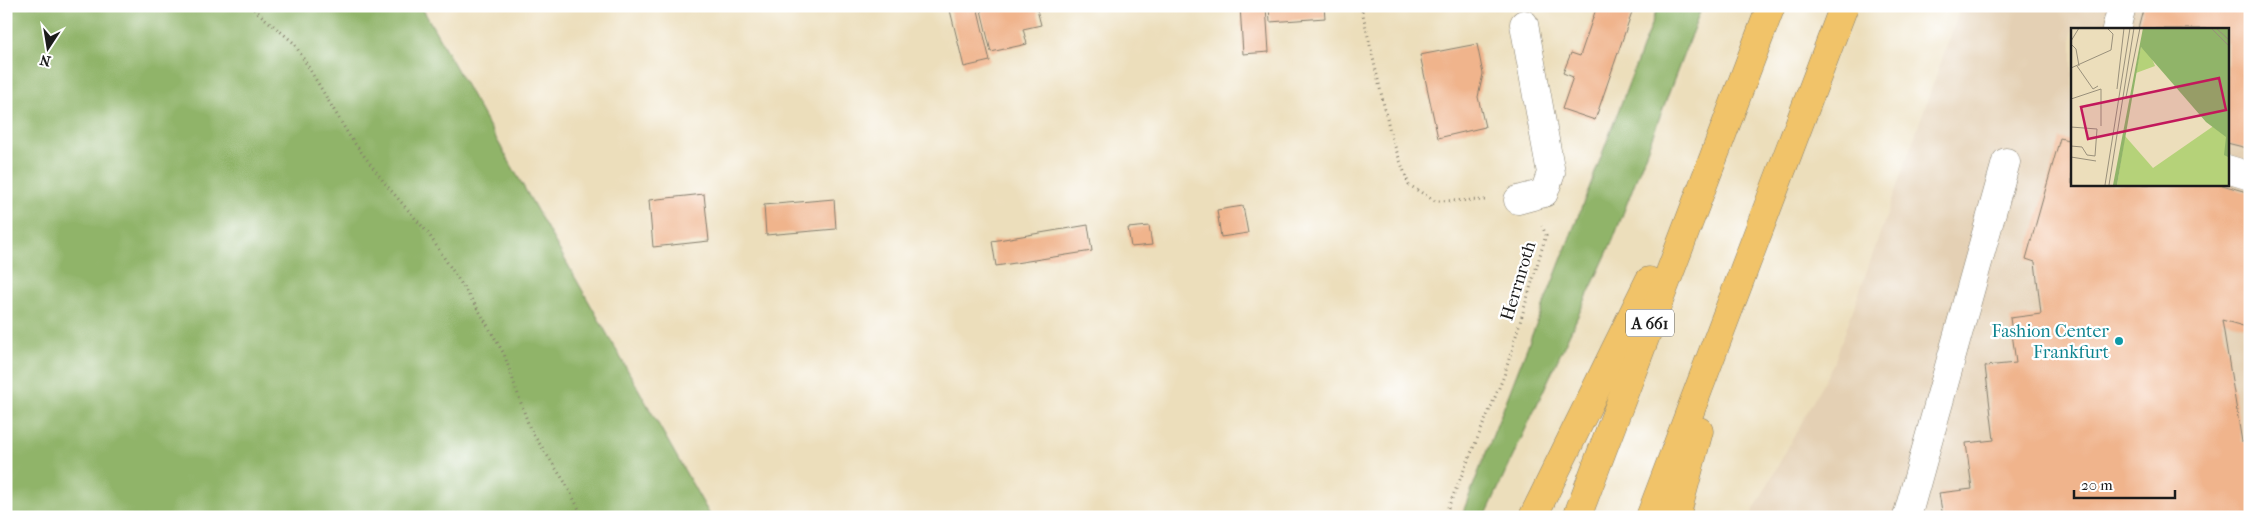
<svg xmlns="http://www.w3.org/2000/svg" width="2256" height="523" font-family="'IM FELL French Canon',serif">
	<rect width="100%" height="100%" fill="#fff"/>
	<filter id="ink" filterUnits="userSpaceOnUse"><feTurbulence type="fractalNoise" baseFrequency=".02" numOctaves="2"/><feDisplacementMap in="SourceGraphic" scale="10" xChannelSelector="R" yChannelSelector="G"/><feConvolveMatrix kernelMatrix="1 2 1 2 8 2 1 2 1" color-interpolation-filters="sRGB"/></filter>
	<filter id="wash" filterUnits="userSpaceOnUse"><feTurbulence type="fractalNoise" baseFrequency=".0096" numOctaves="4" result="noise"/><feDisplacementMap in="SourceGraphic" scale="20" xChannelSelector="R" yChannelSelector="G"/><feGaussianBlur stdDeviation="1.12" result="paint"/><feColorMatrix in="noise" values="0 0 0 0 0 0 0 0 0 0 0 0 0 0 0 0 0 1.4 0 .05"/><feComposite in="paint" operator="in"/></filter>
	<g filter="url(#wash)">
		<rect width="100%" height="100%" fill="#ecdebb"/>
		<path fill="#e4d0b4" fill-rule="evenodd" d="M1961,6H2250V517H1750L1834,363ZM2072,29H2227V184H2072Z"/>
		<g fill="#90b469" stroke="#566842">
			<polygon points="6,6 421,6 711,517 6,517"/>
			<polygon points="1658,6 1702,6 1613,240 1485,517 1461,517 1593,178"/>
		</g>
		<g id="blocks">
			<g fill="#f0b48c">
				<polygon points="949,6 977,6 990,61 964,67"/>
				<polygon points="980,6 1036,6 1041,25 1023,29 1027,44 991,52"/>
				<polygon points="1240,6 1266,6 1269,52 1243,54"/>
				<polygon points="1269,6 1324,6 1325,18 1270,22"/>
				<polygon points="1597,6 1634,6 1595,120 1562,109 1573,77 1563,73 1571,53 1580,56"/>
				<polygon points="2144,6 2250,6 2250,140 2247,148 2227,143 2227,29 2138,29"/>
				<polygon points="1477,44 1483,74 1478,97 1485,127 1438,138 1420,55"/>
				<polygon points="2060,138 2072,141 2072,184 2219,184 2250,193 2250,328 2222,320 2242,442 2250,441 2250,517 1943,517 1939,493 1972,489 1966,443 1994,440 1985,366 2016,363 2010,318 2041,314 2035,262 2026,259"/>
				<polygon points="704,194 709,241 653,247 649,200"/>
				<polygon points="834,199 836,229 766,235 764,205"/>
				<polygon points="1243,206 1248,233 1221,237 1217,210"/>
				<polygon points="1088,225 1092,251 996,266 992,241"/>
				<polygon points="1149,226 1152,245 1131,247 1128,228"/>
			</g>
		</g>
	</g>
	<g filter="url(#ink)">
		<use href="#blocks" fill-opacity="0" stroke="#847d6c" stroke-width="1"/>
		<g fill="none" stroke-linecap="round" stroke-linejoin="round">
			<g stroke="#847d6c" stroke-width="29">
				<g id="minor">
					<polyline points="2116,29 2122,6"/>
					<polyline points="2227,169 2250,176"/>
					<polyline points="1518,200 1544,193 1551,173 1524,24"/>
					<polyline points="1907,517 2006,162"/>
				</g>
			</g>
			<g stroke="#847d6c" stroke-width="29">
				<g id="highway">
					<polyline points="1533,517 1649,281"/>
					<polyline points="1577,517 1771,6"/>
					<polyline points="1650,517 1844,6"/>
					<polyline points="1676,517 1699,431"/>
				</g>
			</g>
			<g stroke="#847d6c" stroke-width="3" stroke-dasharray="1 4" stroke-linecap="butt">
				<polyline points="250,6 294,43 350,137 387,186 428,233 481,314 504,354 530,429 566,484 583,517"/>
				<polyline points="1361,6 1391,136 1409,185 1435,201 1488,200"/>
				<polyline points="1444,517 1504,376 1546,235 1542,226"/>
			</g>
			<use href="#minor" stroke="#fff" stroke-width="28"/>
			<use href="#highway" stroke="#f1c369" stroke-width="28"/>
		</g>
	</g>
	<circle fill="#0f9aa8" stroke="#fff" stroke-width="2" cx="2119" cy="341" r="5"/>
	<g text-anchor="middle" stroke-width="4.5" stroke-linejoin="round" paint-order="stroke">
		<rect fill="#fff" stroke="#606060" stroke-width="1" x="1626" y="309.5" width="48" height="27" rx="4"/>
		<g font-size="16" font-weight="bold" fill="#1c1c1c">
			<text x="1650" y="329">A 661</text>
		</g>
		<g font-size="18" fill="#1c1c1c" stroke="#fff">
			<text transform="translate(1518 281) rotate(-73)" y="6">Herrnroth</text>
		</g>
		<g font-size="18" fill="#0d838f" stroke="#fff" text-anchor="end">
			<text x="2109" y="337">Fashion Center<tspan x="2109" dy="21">Frankfurt</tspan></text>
		</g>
	</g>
	<g transform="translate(2071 28)">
		<rect width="158" height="158" fill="#ecdebb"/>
		<path d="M70,19L79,26L84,38L65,45ZM144,97L157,106V157H46L54,108L82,140Z" fill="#b5d279"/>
		<path d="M72,0H157V129L153,127L155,109L135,94L70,19L46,157H42Z" fill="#90b469"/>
		<path fill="none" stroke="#99907b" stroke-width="1" d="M140,0L158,18M145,0L158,12M0,13L8,0M0,16L5,21L8,38M6,38L22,61L27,58M0,40L40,22L42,6L37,1M46,61L53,0M55,69L69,0M0,71L30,61V98M0,99L26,101L24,128L16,127L11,119L0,118M0,129L25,133M34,157L59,0M38,157L63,0"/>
		<path fill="#c2185b" fill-opacity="0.15" stroke="#c2185b" stroke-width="2.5" d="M148,50L155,82L17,111L10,79Z"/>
		<rect width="158" height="158" fill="none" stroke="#1c1c1c" stroke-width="2.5"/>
	</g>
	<rect width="2256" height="523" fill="none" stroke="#fff" stroke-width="25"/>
	<g transform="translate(48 48) rotate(192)" stroke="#ffffff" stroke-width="4" paint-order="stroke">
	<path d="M0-4L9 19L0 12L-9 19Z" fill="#1c1c1c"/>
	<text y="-8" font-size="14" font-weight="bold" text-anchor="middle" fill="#1c1c1c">N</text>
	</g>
	<path d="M2074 490v8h101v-8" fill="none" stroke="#1c1c1c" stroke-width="2.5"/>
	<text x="2081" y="490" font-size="15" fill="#1c1c1c" stroke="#ffffff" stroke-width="4" paint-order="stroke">20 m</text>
</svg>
